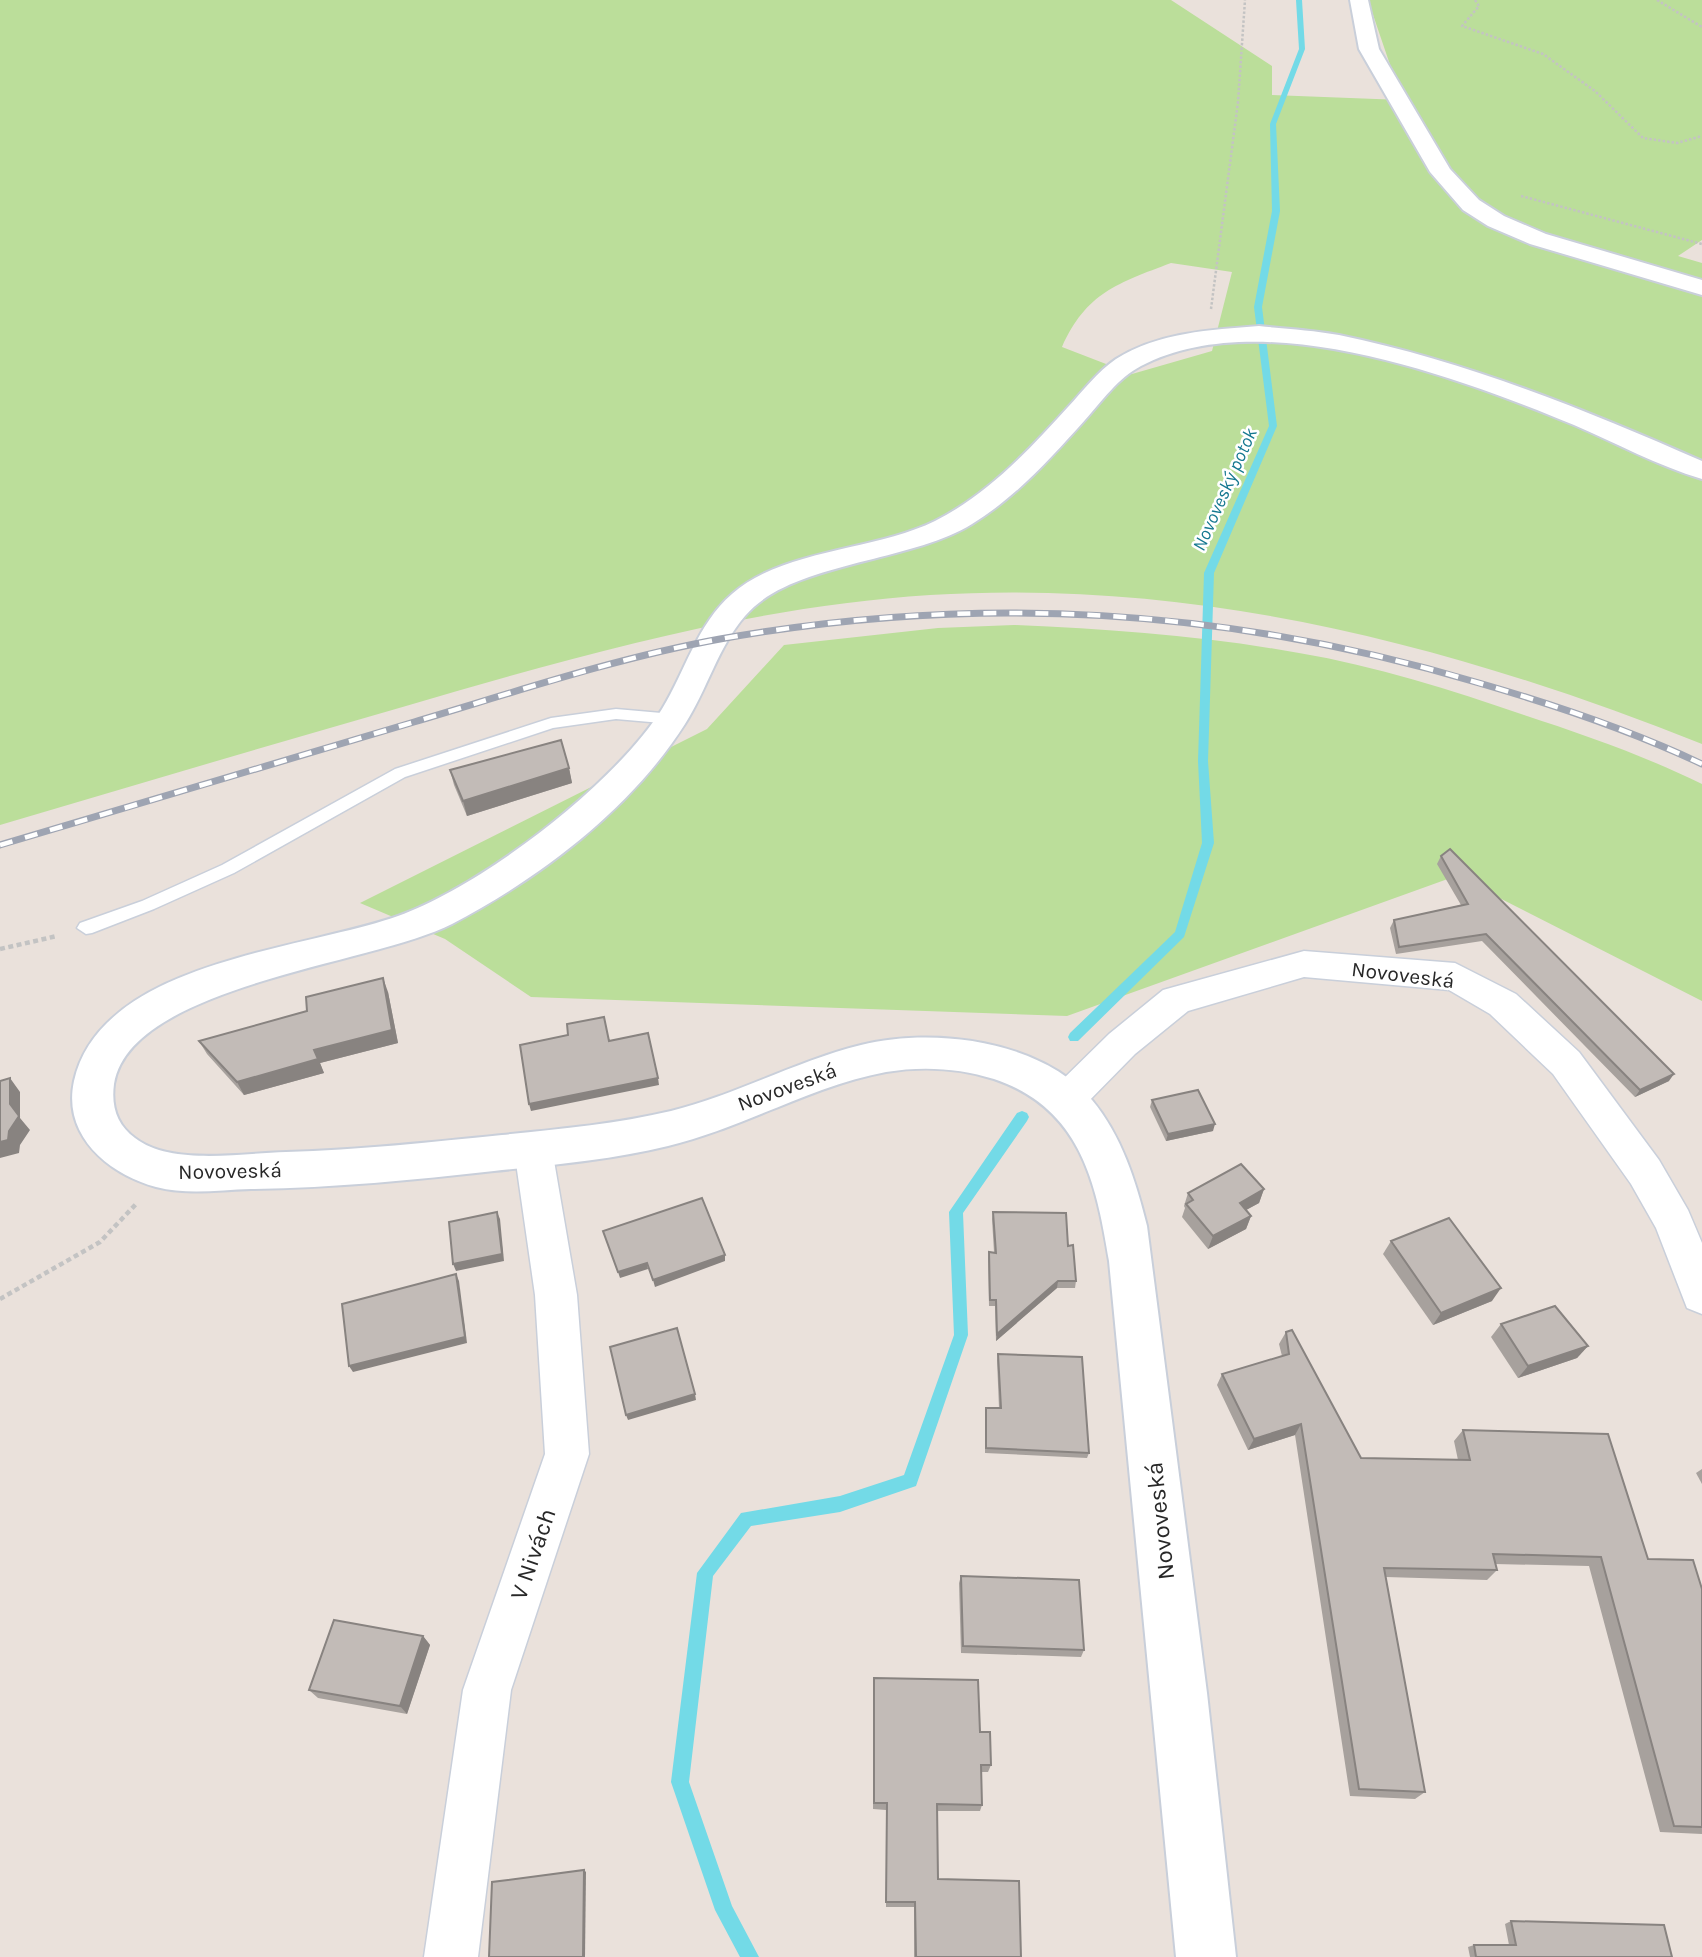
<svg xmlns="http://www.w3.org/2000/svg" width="1702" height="1957" font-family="Karla,sans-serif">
	<rect width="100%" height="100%" fill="#eae1db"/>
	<g fill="#bbde9a" fill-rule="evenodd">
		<path d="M0,0H1171L1272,66V95L1402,100L1368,0H1702V240L1678,256L1702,263V744C1456,646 1197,578 930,595C749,607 579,655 406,706C270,745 135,785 0,825ZM1171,263L1232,272L1212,351L1132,374L1062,347C1086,293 1118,283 1171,263Z"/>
		<path d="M1014,625C1110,629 1205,636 1299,653C1376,666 1451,690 1524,715C1585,735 1645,756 1702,784V1001L1456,876L1067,1016L531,997L445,939L360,903L707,729L784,645L938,628Z"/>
	</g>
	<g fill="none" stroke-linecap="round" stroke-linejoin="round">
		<g fill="#73dae7" fill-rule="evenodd">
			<polygon points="1296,0 1302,0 1305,49 1276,124 1280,211 1262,307 1277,426 1214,573 1208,761 1214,843 1184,937 1078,1041 1070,1041 1068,1037 1070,1033 1175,932 1202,843 1198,761 1204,573 1269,426 1254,307 1272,211 1270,124 1299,49"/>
			<polygon points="1022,1111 1027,1113 1029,1117 1027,1121 963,1213 968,1335 916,1486 840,1512 751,1526 713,1576 689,1782 732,1906 759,1957 740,1957 715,1910 671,1782 697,1573 741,1513 840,1496 904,1475 954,1335 949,1212 1017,1113"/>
		</g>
		<g stroke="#c9cfda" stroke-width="3">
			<polygon id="service" points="616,709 673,714 681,719 673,724 616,719 553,728 405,777 234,873 154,909 92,933 86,934 77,928 80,923 142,901 222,865 395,769 551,718"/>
		</g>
		<g stroke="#c9cfda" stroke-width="3">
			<g id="minor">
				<polygon points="1304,951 1455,963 1516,994 1579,1052 1659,1160 1688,1210 1702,1243 1702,1314 1687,1308 1656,1228 1631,1184 1553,1074 1490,1014 1449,990 1304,977 1188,1011 1135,1054 1081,1109 1068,1113 1055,1109 1049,1098 1055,1087 1109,1034 1163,990"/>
				<polygon points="533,1133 547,1138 552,1149 577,1295 589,1454 511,1690 478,1957 424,1957 463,1690 545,1454 535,1295 514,1149 519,1138"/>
			</g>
		</g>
		<g stroke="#c9cfda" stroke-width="4">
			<g id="tertiary">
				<polygon points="1350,0 1368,0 1379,49 1450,169 1479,200 1504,216 1546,234 1702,280 1702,295 1530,244 1488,226 1463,210 1430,172 1359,49"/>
				<path d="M1259,326C1286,329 1313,330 1339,335C1465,361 1584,409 1702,461V479C1658,466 1616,443 1574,425C1457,377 1261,303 1141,366C1118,378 1102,401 1085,420C1051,458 1016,497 972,524C909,563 790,562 745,616C718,647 707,690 685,724C631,809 540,878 452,924C375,964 130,985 114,1084C111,1107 117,1125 135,1138C171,1166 242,1153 286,1152C359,1150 431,1142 502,1135C559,1129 616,1124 671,1111C736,1095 796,1061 861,1045C933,1027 1041,1040 1092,1100C1122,1136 1136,1182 1147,1226L1207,1693L1236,1957H1176L1109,1261C1096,1181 1080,1108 994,1079C959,1068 922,1066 886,1072C811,1086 743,1128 668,1146C611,1160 552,1165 494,1171C413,1180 332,1188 251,1189C219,1190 187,1195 156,1187C109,1174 62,1136 74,1081C101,961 303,950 398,916C483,885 613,786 662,709C685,672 697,624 732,594C783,549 874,551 935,521C987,495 1029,450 1068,407C1083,391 1097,372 1116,359C1159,332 1210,330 1259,326Z"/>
			</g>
		</g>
		<g stroke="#c3c3c3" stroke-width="2.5" stroke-dasharray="2.5 2" stroke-linecap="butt">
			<polyline points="1475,0 1479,6 1462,26 1543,54 1595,91 1643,138 1677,143 1702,136"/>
			<polyline points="1657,0 1702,27"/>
			<polyline points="1521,196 1702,244"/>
			<polyline points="1211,309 1238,102 1245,0"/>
		</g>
		<g stroke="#c3c3c3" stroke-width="4.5" stroke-dasharray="5 3.5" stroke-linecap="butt">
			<polyline points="0,949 57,936"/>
			<polyline points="0,1299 100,1242 137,1203"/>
		</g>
		<use href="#service" fill="#fff" fill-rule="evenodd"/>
		<use href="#minor" fill="#fff" fill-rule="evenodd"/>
		<use href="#tertiary" fill="#fff" fill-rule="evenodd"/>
		<g stroke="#9ea4b2" stroke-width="7">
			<path id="rail" d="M0,845C138,804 276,763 414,722C515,692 616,658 720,639C979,593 1227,608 1479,683C1555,705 1630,730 1702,764"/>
		</g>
		<use href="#rail" stroke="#fff" stroke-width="4.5" stroke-dasharray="13" stroke-linecap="butt"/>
	</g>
	<g fill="#a7a19d">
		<polygon points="569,768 572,783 467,816 454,785 450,770"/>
		<polygon points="1441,856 1669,1081 1635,1097 1482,941 1396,954 1390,928 1394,920 1461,905 1437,864"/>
		<polygon points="388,992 398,1043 320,1063 324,1073 244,1095 207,1054 199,1041"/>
		<polygon points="1152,1100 1213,1131 1166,1141 1150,1107"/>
		<polygon points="1264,1189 1259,1203 1246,1210 1251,1216 1246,1229 1208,1249 1182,1217 1185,1208 1184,1206 1188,1193"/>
		<polygon points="993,1212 1068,1246 1076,1281 1075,1288 1057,1288 996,1341 995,1306 989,1306 988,1258 989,1252 994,1252 992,1219"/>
		<polygon points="1391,1241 1492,1301 1433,1325 1383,1254"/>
		<polygon points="1501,1324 1588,1346 1577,1358 1518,1378 1491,1337"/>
		<polygon points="1286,1332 1361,1458 1458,1460 1454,1441 1463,1430 1648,1559 1702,1589 1702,1834 1660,1832 1589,1566 1495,1564 1497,1570 1487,1580 1386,1577 1425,1792 1415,1799 1350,1796 1295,1435 1248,1450 1217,1385 1222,1374 1282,1356 1279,1344"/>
		<polygon points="998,1354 1089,1453 1087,1458 985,1453 985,1414 986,1408 999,1408 997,1360"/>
		<polygon points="1702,1469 1702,1484 1696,1473"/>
		<polygon points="961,1576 1084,1650 1081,1657 961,1653 959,1583"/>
		<polygon points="423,1636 430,1645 407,1714 318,1698 309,1690"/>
		<polygon points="874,1678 980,1732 991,1765 988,1772 981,1772 982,1805 980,1811 937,1811 938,1879 1021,1957 914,1957 914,1907 886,1907 886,1810 873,1809"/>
		<polygon points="1511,1921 1672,1957 1470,1957 1468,1947 1474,1945 1509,1945 1505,1924"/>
	</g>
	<g fill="#888380">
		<polygon points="569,768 572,783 467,816 463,801"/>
		<polygon points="383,978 388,992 398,1043 320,1063 324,1073 244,1095 237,1082 314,1050"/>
		<polygon points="1674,1074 1669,1081 1635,1097 1640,1090"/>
		<polygon points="10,1078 20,1092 20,1118 30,1130 20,1145 19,1153 0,1158 0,1142 10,1104"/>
		<polygon points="658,1078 659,1085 531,1111 529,1104"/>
		<polygon points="1215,1124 1213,1131 1166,1141 1168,1134"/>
		<polygon points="1264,1189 1259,1203 1235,1216 1240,1203"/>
		<polygon points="497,1212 500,1219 504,1261 456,1271 453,1264"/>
		<polygon points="1251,1216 1246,1229 1208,1249 1213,1236"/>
		<polygon points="725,1255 725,1261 655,1287 653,1280"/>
		<polygon points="647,1263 648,1269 620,1278 618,1272"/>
		<polygon points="456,1274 459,1281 467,1343 353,1372 349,1366"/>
		<polygon points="1058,1281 1057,1288 996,1341 997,1334"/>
		<polygon points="1501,1288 1492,1301 1433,1325 1441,1313"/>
		<polygon points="1588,1346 1577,1358 1518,1378 1528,1366"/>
		<polygon points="695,1394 696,1400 628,1420 626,1415"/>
		<polygon points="1301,1424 1295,1435 1248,1450 1254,1439"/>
		<polygon points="423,1636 430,1645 407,1714 400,1706"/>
		<polygon points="584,1870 586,1872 585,1957 583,1957"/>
	</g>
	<g fill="#c2bbb7" stroke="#888380" stroke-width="2">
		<polygon points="561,740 569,768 463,801 450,770"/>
		<polygon points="1450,849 1674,1074 1640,1090 1486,934 1399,947 1394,920 1468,904 1441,856"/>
		<polygon points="383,978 392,1030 314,1050 318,1059 237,1082 199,1041 307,1011 306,997"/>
		<polygon points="604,1017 609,1041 648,1033 658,1078 529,1104 520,1045 568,1035 567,1024"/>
		<polygon points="10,1078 10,1104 19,1116 9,1131 8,1140 0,1142 0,1081"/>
		<polygon points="1198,1090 1215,1124 1168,1134 1152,1100"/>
		<polygon points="1241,1164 1264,1189 1240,1203 1251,1216 1213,1236 1186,1204 1193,1200 1188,1193"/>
		<polygon points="702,1198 725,1255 653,1280 647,1263 618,1272 603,1231"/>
		<polygon points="497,1212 502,1254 453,1264 449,1222"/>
		<polygon points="993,1212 1066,1213 1068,1246 1073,1245 1076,1281 1058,1281 997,1334 996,1300 990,1300 989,1252 996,1253"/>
		<polygon points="1449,1218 1501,1288 1441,1313 1391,1241"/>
		<polygon points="456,1274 465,1337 349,1366 342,1304"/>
		<polygon points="1555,1306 1588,1346 1528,1366 1501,1324"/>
		<polygon points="677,1328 695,1394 626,1415 610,1347"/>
		<polygon points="1292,1330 1361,1458 1470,1460 1463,1430 1608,1434 1648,1559 1693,1560 1702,1589 1702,1827 1674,1826 1601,1557 1493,1554 1497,1570 1384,1568 1425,1792 1359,1789 1301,1424 1254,1439 1222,1374 1289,1354 1286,1332"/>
		<polygon points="998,1354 1082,1357 1089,1453 986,1448 986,1408 1001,1408"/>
		<polygon points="961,1576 1079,1580 1084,1650 963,1646"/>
		<polygon points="334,1620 423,1636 400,1706 309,1690"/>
		<polygon points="874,1678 978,1680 980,1732 990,1732 991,1765 981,1765 982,1805 937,1804 938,1879 1019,1881 1021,1957 916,1957 915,1902 886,1902 887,1803 874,1803"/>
		<polygon points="584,1870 583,1957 489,1957 492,1882"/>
		<polygon points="1511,1921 1664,1925 1672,1957 1476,1957 1474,1945 1516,1945"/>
	</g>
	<g text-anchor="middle" stroke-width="5" stroke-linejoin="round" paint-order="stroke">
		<g font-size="19" font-style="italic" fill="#157890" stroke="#fff">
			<text transform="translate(1224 489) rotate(-66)" y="7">Novoveský potok</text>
		</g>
		<g font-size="21" fill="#282828" stroke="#fff">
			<text transform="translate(1403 975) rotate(7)" y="7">Novoveská</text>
			<text transform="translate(787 1087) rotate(-20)" y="7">Novoveská</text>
			<text transform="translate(230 1171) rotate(-1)" y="7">Novoveská</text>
		</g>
		<g font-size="24" fill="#282828" stroke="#fff">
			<text transform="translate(1160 1521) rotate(-96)" y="8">Novoveská</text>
			<text transform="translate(533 1554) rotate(-71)" y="8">V Nivách</text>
		</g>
	</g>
</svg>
